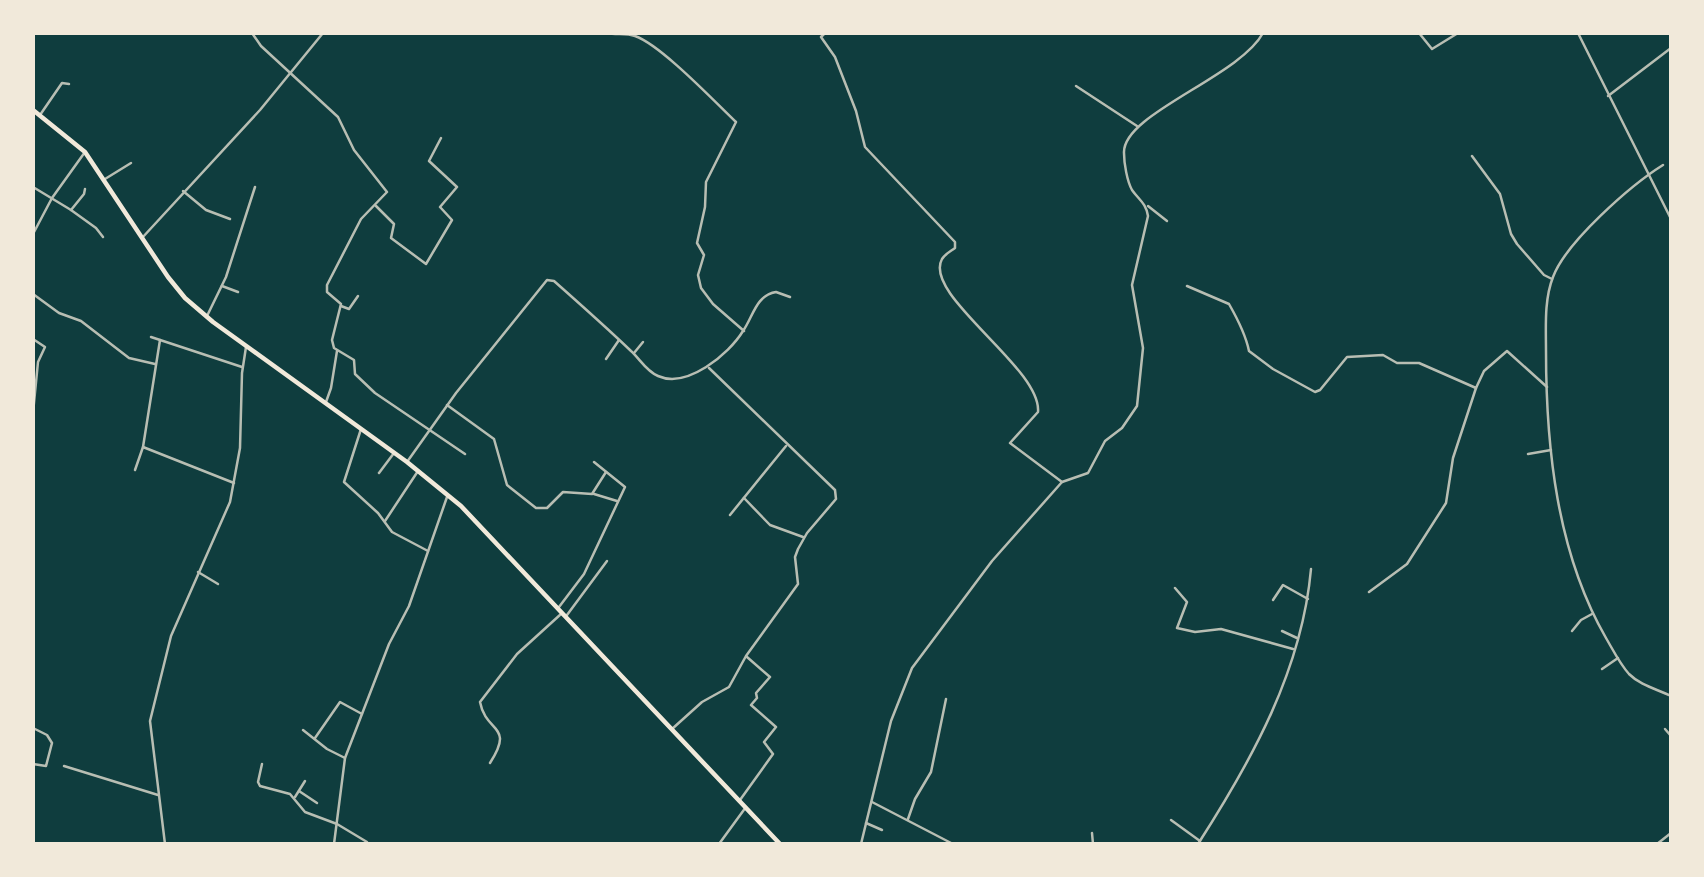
<svg xmlns="http://www.w3.org/2000/svg" width="1704" height="877" font-family="'PT Sans',sans-serif">
	<rect width="100%" height="100%" fill="#0f3d3e"/>
	<g fill="none" stroke-linecap="round" stroke-linejoin="round">
		<g stroke="#b8beb3" stroke-width="2.5">
			<polyline points="252,33 261,46 338,117 354,150 387,192 361,219 327,285 327,292 341,304 332,340 334,348 354,360 355,374 375,393 465,454"/>
			<path d="M607,33C616,35 626,33 635,36C661,45 714,101 736,122L706,182L705,207L697,243L704,255L698,275L701,288L713,304L744,331"/>
			<path d="M825,33L821,37L835,57L856,111L865,147L955,242V248C951,251 945,254 942,259C922,295 1042,368 1038,412L1010,443L1062,482L992,561L912,668L891,721L861,844"/>
			<polyline points="1419,33 1432,49 1458,33"/>
			<polyline points="1578,33 1671,219"/>
			<polyline points="1076,86 1137,126"/>
			<polyline points="1608,96 1671,48"/>
			<polyline points="40,115 62,83 69,84"/>
			<polyline points="1472,156 1500,194 1511,234 1517,244 1544,275 1552,279"/>
			<path d="M1663,165C1631,185 1566,242 1553,277C1544,300 1546,327 1546,351C1546,448 1557,553 1606,638C1613,650 1620,664 1629,674C1641,686 1657,689 1671,696"/>
			<polyline points="105,179 131,163"/>
			<polyline points="33,187 71,210 84,194 85,189"/>
			<polyline points="183,191 206,210 230,219"/>
			<polyline points="376,206 394,224 391,238 426,264 452,220 440,207 457,187 429,161 441,138"/>
			<polyline points="1148,206 1167,221"/>
			<polyline points="71,210 96,228 103,237"/>
			<polyline points="33,234 52,198 85,152"/>
			<polyline points="222,286 238,292"/>
			<path d="M1187,286L1229,304C1237,318 1246,336 1249,351L1273,369L1315,392L1320,390L1347,357L1383,355L1397,363H1419L1476,388L1484,371L1507,351L1547,387"/>
			<polyline points="33,294 59,313 81,321 129,358 155,364"/>
			<polyline points="341,306 349,309 358,296"/>
			<polyline points="207,316 226,277 255,187"/>
			<polyline points="151,337 242,367"/>
			<polyline points="33,339 45,347 38,362 33,413"/>
			<polyline points="634,353 643,342"/>
			<polyline points="606,359 619,340"/>
			<polyline points="326,402 331,388 337,351"/>
			<polyline points="447,405 494,439 507,485 536,508 547,508 563,492 592,494 606,472"/>
			<polyline points="361,429 344,482 378,513 392,532 428,551"/>
			<polyline points="143,447 234,483"/>
			<polyline points="1528,454 1551,450"/>
			<path d="M407,462L456,393L547,280L554,281C580,304 606,327 631,351C640,359 646,371 658,376C687,389 729,354 743,331C753,317 756,295 776,292L790,297"/>
			<polyline points="135,470 143,447 160,340"/>
			<polyline points="379,473 394,453"/>
			<path d="M1062,482L1088,473L1105,441L1122,428L1137,406L1143,348L1132,285L1148,216C1146,203 1139,200 1132,190C1127,181 1124,163 1124,153C1122,114 1239,77 1263,33"/>
			<polyline points="594,494 617,501"/>
			<polyline points="744,498 770,525 803,537"/>
			<polyline points="730,515 786,446"/>
			<polyline points="385,521 418,471"/>
			<polyline points="198,572 218,584"/>
			<polyline points="1175,588 1187,602 1177,628 1195,632 1221,629 1293,649"/>
			<polyline points="1369,592 1407,564 1446,503 1453,458 1476,388"/>
			<polyline points="1273,600 1283,585 1308,599"/>
			<polyline points="559,607 584,574 625,487 594,462"/>
			<polyline points="567,615 607,561"/>
			<polyline points="1282,631 1297,638"/>
			<polyline points="1572,631 1581,620 1592,614"/>
			<polyline points="1602,669 1618,658"/>
			<polyline points="33,728 47,735 52,743 46,766 33,764"/>
			<polyline points="672,729 702,702 729,687 746,656 798,584 795,557 798,549 807,533 836,499 835,490 709,368"/>
			<polyline points="1665,729 1671,736"/>
			<polyline points="303,730 327,749 345,758"/>
			<polyline points="315,738 340,702 362,714"/>
			<path d="M490,763C515,724 486,734 480,702L517,654L561,614"/>
			<polyline points="262,764 258,782 260,786 290,794 305,812 337,824 367,842"/>
			<polyline points="64,766 158,795"/>
			<polyline points="299,791 317,803"/>
			<polyline points="295,797 305,781"/>
			<polyline points="740,800 773,754 764,742 776,727 751,705 757,698 756,693 770,677 747,657"/>
			<polyline points="872,802 953,844"/>
			<polyline points="908,819 915,799 931,772 946,699"/>
			<polyline points="1171,820 1200,841"/>
			<polyline points="866,823 882,830"/>
			<polyline points="1092,833 1093,844"/>
			<polyline points="165,844 150,721 171,636 230,502 240,448 242,373 246,347"/>
			<polyline points="334,844 345,758 389,644 409,606 447,497"/>
			<polyline points="719,844 746,807"/>
			<path d="M1198,844C1252,760 1302,670 1311,569"/>
			<polyline points="1657,844 1671,833"/>
		</g>
		<polyline stroke="#b8beb3" stroke-width="2.5" points="142,238 260,110 323,33"/>
		<polyline stroke="#f1e9da" stroke-width="4.5" points="33,110 85,152 168,277 185,298 213,322 407,462 461,506 780,844"/>
	</g>
	<rect width="1704" height="877" fill="none" stroke="#f1e9da" stroke-width="70"/>
</svg>
